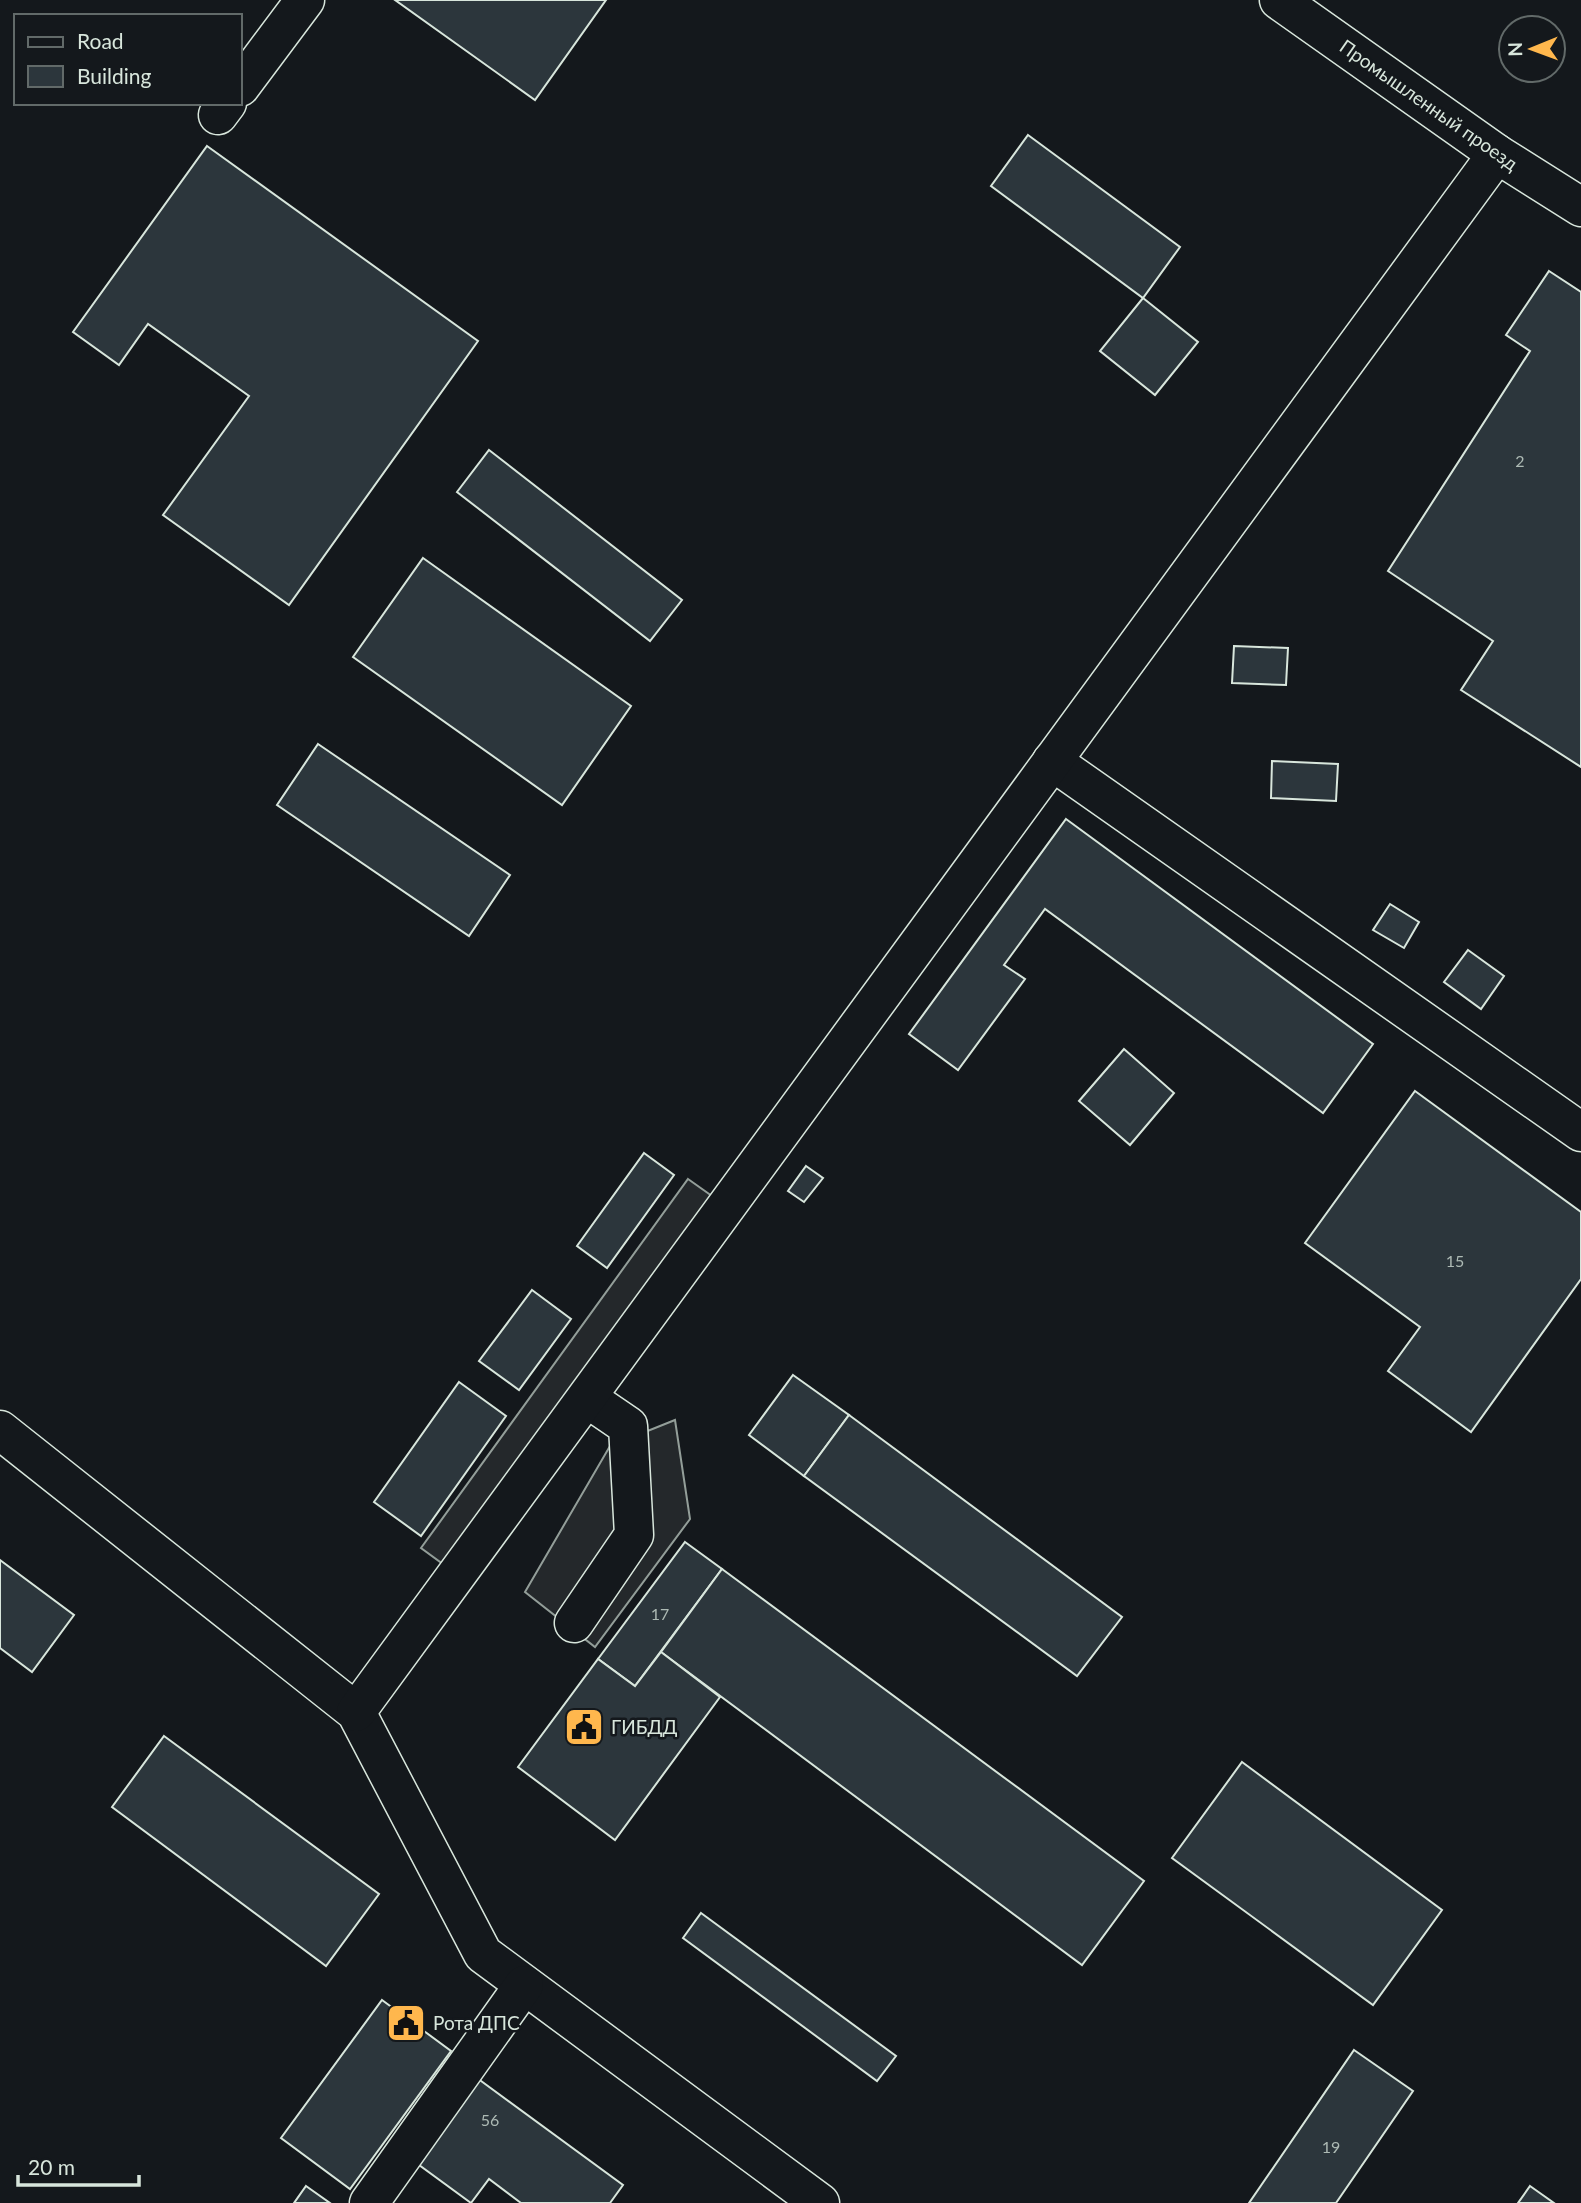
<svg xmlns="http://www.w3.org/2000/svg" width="1581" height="2203" font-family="Lato,sans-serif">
	<rect width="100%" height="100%" fill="#14181c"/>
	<g fill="#24282b" stroke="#939e99" stroke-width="2">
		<polygon points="688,1179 726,1206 458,1575 421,1548"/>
		<polygon points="675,1420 690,1519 595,1647 525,1592 610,1446"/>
	</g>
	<g fill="#2c363c" stroke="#d8e6dc" stroke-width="2">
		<polygon points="395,0 606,0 535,100"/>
		<polygon points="1028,135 1180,247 1143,298 991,186"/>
		<polygon points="207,146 478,341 289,605 163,515 249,396 148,324 119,365 73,332"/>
		<polygon points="1549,271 1581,292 1581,767 1461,690 1493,641 1388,571 1530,351 1506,335"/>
		<polygon points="1143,298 1198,342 1155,395 1100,351"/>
		<polygon points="489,450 682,600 650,641 457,492"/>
		<polygon points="423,558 631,706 562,805 353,657"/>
		<polygon points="1234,646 1288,648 1286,685 1232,683"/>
		<polygon points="318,744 510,875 469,936 277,805"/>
		<polygon points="1272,761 1338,764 1336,801 1271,798"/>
		<polygon points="1066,819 1373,1044 1323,1113 1045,909 1004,965 1025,979 958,1070 909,1034"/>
		<polygon points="1390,904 1419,922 1404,948 1373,930"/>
		<polygon points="1468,950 1504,976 1481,1009 1444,982"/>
		<polygon points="1124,1049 1174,1093 1130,1145 1079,1101"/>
		<polygon points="1415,1091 1581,1212 1581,1279 1471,1432 1388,1371 1420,1327 1305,1243"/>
		<polygon points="644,1153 674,1175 607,1268 577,1246"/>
		<polygon points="806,1166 823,1178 804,1202 788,1191"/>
		<polygon points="532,1290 571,1319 519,1390 479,1361"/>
		<polygon points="793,1375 849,1415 804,1476 749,1435"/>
		<polygon points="459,1382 506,1416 421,1536 374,1502"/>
		<polygon points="849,1415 1122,1617 1077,1676 804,1476"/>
		<polygon points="685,1542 722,1569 635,1686 598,1659"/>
		<polygon points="0,1560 74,1615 32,1672 0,1648"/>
		<polygon points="722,1569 1144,1881 1082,1965 661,1652"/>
		<polygon points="661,1652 720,1697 615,1840 518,1767 598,1659 635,1686"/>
		<polygon points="164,1736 379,1894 326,1966 112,1807"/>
		<polygon points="1242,1762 1442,1910 1373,2005 1172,1858"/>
		<polygon points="701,1913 896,2056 877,2081 683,1938"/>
		<polygon points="382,2000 451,2051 350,2189 281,2138"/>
		<polygon points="1354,2050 1413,2091 1336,2203 1249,2203"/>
		<polygon points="477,2078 623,2185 610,2203 521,2203 489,2179 471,2203 415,2162"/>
		<polygon points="306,2186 330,2203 294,2203"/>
		<polygon points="1530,2186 1554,2203 1518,2203"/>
	</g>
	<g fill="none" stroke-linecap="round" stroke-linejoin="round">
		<g stroke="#d8e6dc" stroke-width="41">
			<g id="minor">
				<polyline points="1279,0 1497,154 1581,207"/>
				<polyline points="240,87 305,0"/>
				<polyline points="218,115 227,103"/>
				<polyline points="1052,761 1581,1132"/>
				<polyline points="0,1430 356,1712 483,1954 820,2203"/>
				<polyline points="574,1623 634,1535 628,1426 587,1398"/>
				<polyline points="356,1712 1497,154"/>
				<polyline points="369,2203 524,1985"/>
			</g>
		</g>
		<use href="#minor" stroke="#14181c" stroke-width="38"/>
	</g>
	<defs>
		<g id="civic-square" transform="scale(2.0125)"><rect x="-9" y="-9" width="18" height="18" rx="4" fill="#ffb74d" stroke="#14181c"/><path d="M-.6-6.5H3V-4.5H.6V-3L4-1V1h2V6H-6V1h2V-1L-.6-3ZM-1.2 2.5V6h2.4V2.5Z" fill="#111"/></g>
	</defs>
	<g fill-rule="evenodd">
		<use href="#civic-square" x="584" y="1727"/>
		<use href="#civic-square" x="406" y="2023"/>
	</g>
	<g text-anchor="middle" stroke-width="5" stroke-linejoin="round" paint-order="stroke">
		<g font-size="16" fill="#adbab4">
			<text x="1520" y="467">2</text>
			<text x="1455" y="1267">15</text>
			<text x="660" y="1620">17</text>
			<text x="490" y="2126">56</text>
			<text x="1331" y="2153">19</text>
		</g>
		<g font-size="19" fill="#d8e6dc" stroke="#14181c">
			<text transform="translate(1429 105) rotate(35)" y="7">Промышленный проезд</text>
		</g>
		<g font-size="19" fill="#d8e6dc" stroke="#14181c" text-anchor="start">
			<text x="611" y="1734">ГИБДД</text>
			<text x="433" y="2030">Рота ДПС</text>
		</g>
	</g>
	<rect x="14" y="14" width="228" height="91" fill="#14181c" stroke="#626a69" stroke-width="2"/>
	<rect x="28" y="37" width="35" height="10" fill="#14181c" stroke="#626a69" stroke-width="2"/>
	<text x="77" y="49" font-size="21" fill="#d8e6dc">Road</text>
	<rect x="28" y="66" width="35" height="21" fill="#2c363c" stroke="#626a69" stroke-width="2"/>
	<text x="77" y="84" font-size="21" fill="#d8e6dc">Building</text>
	<g transform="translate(1532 49) rotate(269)"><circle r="33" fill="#14181c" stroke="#626a69" stroke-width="2"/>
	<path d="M0-5L12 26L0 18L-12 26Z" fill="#ffb74d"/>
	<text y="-10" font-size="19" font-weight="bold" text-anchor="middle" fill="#d8e6dc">N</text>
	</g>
	<path d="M18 2175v10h121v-10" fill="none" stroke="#d8e6dc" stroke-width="3.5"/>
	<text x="28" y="2175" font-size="21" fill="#d8e6dc" stroke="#14181c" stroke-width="5" paint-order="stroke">20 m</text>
</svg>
